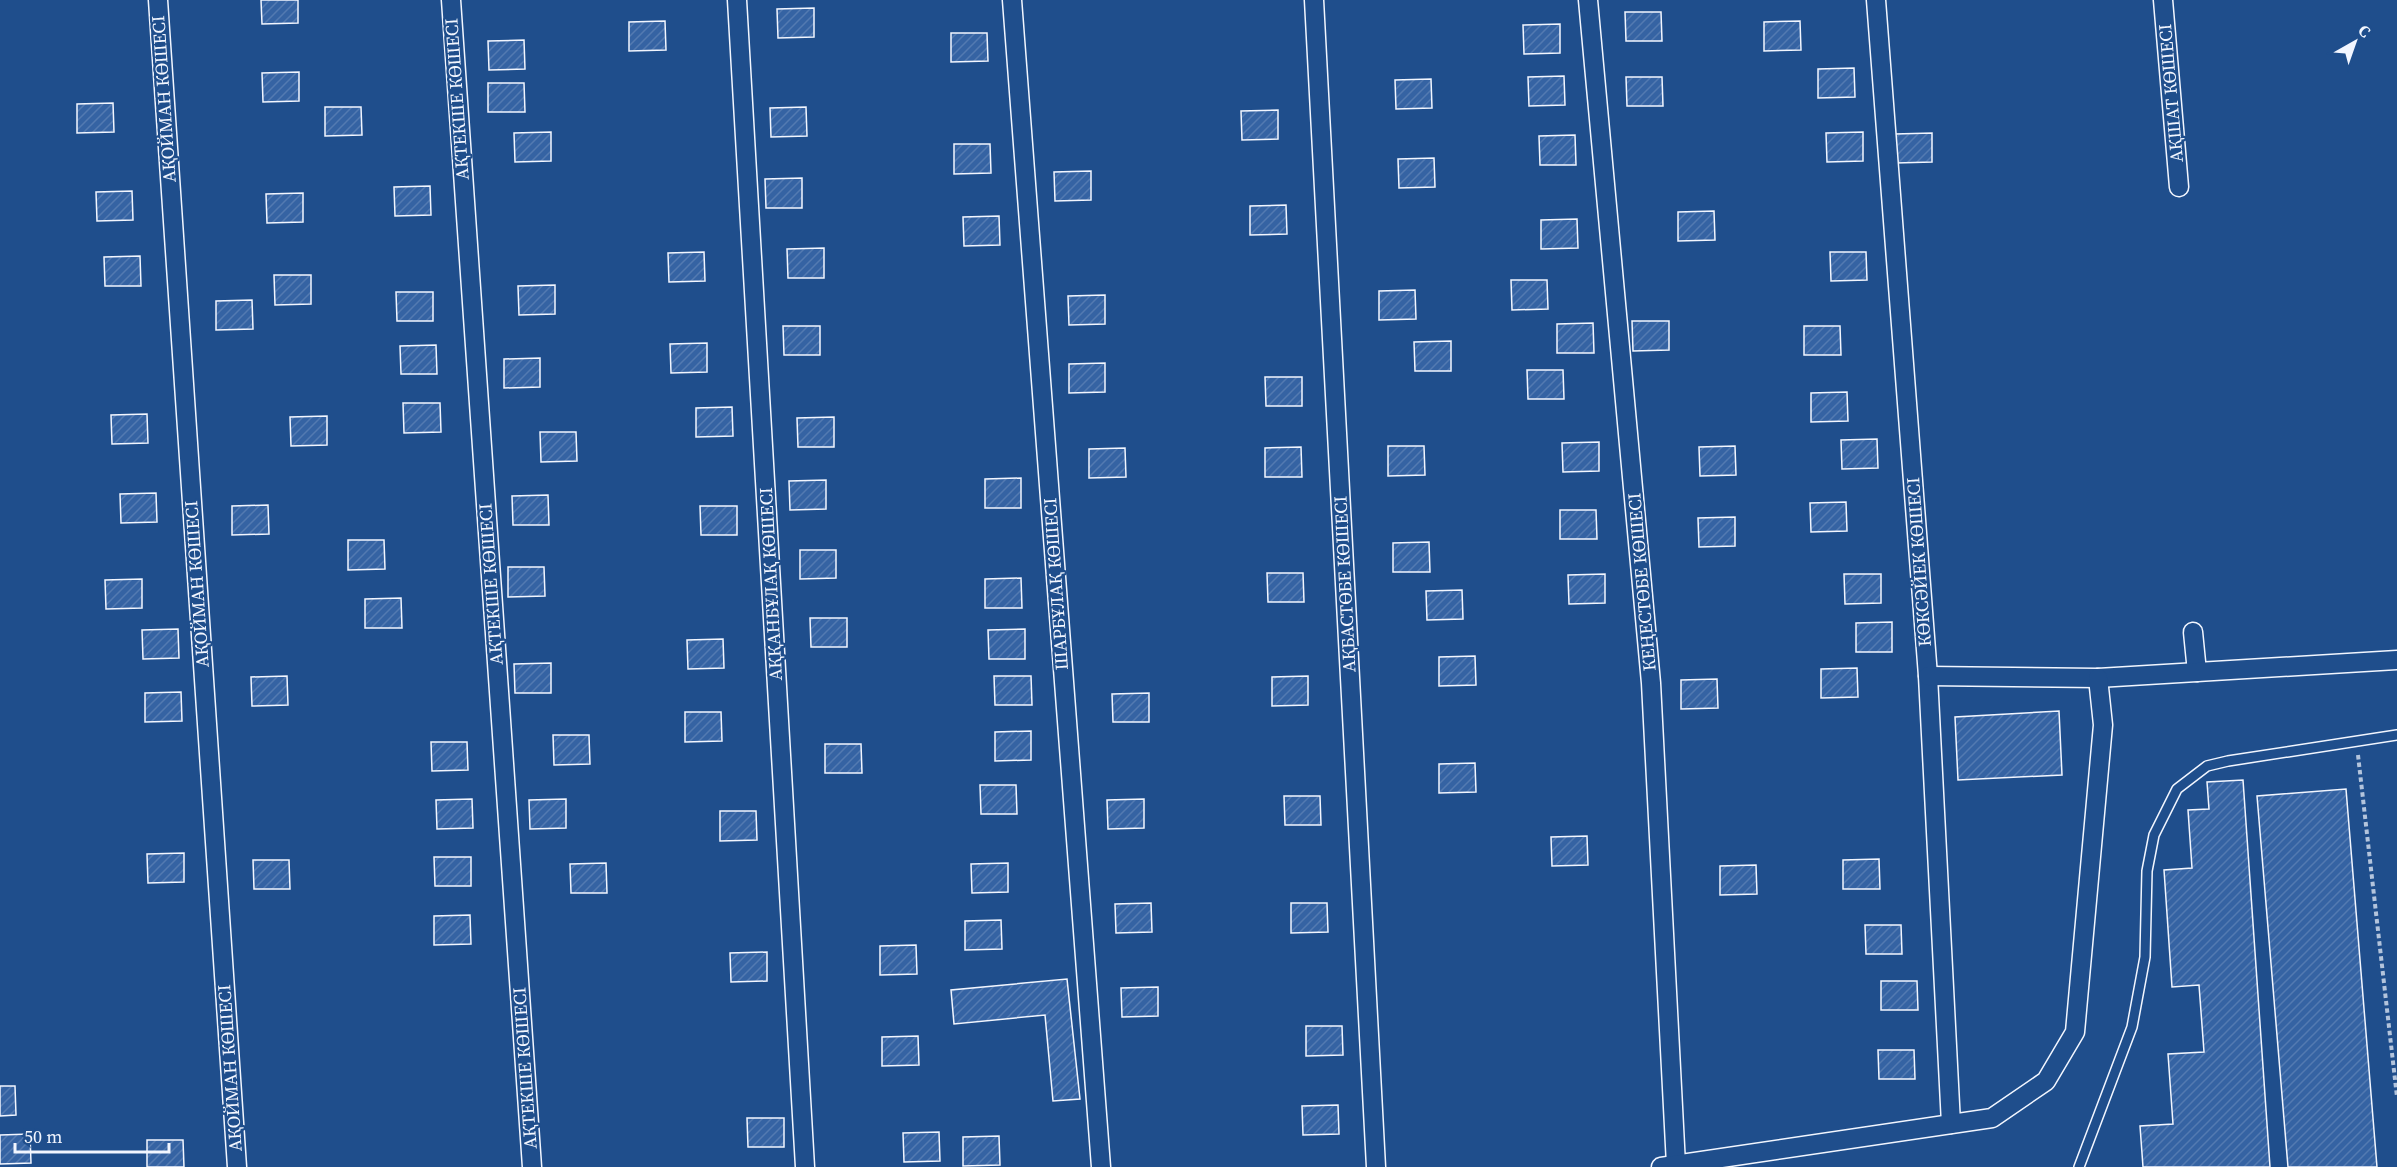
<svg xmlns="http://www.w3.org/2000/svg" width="2397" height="1167" font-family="'Source Serif 4',serif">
	<defs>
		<pattern id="building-hatch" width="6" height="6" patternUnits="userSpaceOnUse" patternTransform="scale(1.5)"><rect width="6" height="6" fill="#3563a3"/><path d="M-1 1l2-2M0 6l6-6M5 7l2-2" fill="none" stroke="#537ab1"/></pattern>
	</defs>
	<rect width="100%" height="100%" fill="#1f4e8c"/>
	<g fill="url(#building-hatch)" stroke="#f2f6ff" stroke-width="1.5">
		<polygon points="261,0 298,0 298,23 262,24"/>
		<polygon points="814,8 814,37 778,38 777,9"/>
		<polygon points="1625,12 1661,12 1662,41 1626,41"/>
		<polygon points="665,21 666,50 629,51 629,22"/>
		<polygon points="1800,21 1801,50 1764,51 1764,22"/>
		<polygon points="1560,24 1560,53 1524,54 1523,25"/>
		<polygon points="951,33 987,33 988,61 951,62"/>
		<polygon points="524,40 525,69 489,70 488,41"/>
		<polygon points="1854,68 1855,97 1818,98 1818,69"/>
		<polygon points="299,72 299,101 263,102 262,73"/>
		<polygon points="1564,76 1565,105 1529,106 1528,77"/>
		<polygon points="1626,77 1662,77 1663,106 1627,106"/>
		<polygon points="1431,79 1432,108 1396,109 1395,80"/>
		<polygon points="488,83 524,83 525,112 488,112"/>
		<polygon points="113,103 114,132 77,133 77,104"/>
		<polygon points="325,107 361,107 362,135 325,136"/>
		<polygon points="806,107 807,136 771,137 770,108"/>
		<polygon points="1278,110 1278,139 1242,140 1241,111"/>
		<polygon points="551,132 551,161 515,162 514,133"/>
		<polygon points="1863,132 1863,161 1827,162 1826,133"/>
		<polygon points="1932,133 1932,162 1896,163 1895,134"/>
		<polygon points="1575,135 1576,165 1540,165 1539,136"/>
		<polygon points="954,144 990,144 991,173 954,174"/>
		<polygon points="1434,158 1435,187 1399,188 1398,159"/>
		<polygon points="1091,171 1091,200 1055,201 1054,172"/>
		<polygon points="802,178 802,208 766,208 765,179"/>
		<polygon points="430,186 431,215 395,216 394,187"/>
		<polygon points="132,191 133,220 97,221 96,192"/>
		<polygon points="303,193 303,222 267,223 266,194"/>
		<polygon points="1286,205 1287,234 1250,235 1250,206"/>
		<polygon points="1714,211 1715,240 1678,241 1678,212"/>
		<polygon points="999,216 1000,245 964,246 963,217"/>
		<polygon points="1577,219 1578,248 1541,249 1541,220"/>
		<polygon points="824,248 824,278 788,278 787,249"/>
		<polygon points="704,252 705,281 669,282 668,253"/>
		<polygon points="1830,252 1866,252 1867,280 1831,281"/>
		<polygon points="140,256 141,286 105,286 104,257"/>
		<polygon points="274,275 311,275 311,304 275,305"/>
		<polygon points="1511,280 1547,280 1548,309 1512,310"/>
		<polygon points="555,285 555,314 519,315 518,286"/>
		<polygon points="1415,290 1416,319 1379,320 1379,291"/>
		<polygon points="396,292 433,292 433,321 397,321"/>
		<polygon points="1105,295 1105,324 1069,325 1068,296"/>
		<polygon points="252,300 253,329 216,330 216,301"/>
		<polygon points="1632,321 1669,321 1669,350 1633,351"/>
		<polygon points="1593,323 1594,353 1557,353 1557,324"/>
		<polygon points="783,326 820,326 820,355 784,355"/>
		<polygon points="1804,326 1840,326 1841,355 1804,355"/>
		<polygon points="1451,341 1451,371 1415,371 1414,342"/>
		<polygon points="707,343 707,372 671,373 670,344"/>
		<polygon points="436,345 437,374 401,374 400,346"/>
		<polygon points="540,358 540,387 504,388 504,359"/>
		<polygon points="1105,363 1105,392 1069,393 1069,364"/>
		<polygon points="1527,370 1563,370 1564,399 1528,399"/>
		<polygon points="1265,377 1302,377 1302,406 1266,406"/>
		<polygon points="1847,392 1848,421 1811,422 1811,393"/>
		<polygon points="403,403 440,403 441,432 404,433"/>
		<polygon points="732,407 733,436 696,437 696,408"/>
		<polygon points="147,414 148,443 112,444 111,415"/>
		<polygon points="327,416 327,445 291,446 290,417"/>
		<polygon points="834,417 834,447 798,447 797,418"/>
		<polygon points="540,432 576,432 577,461 541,462"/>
		<polygon points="1877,439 1878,468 1842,469 1841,440"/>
		<polygon points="1599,442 1599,471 1563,472 1562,443"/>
		<polygon points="1388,446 1424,446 1425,475 1388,476"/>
		<polygon points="1735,446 1736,475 1700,476 1699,447"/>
		<polygon points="1301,447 1302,477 1265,477 1265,448"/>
		<polygon points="1125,448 1126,477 1089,478 1089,449"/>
		<polygon points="1021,478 1021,508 985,508 985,479"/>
		<polygon points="826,480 826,509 790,510 789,481"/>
		<polygon points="156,493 157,522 121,523 120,494"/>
		<polygon points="548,495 549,525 513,525 512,496"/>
		<polygon points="1846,502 1847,531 1811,532 1810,503"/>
		<polygon points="268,505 269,534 232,535 232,506"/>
		<polygon points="700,506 737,506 737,535 701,535"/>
		<polygon points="1560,510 1596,510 1597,539 1560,539"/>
		<polygon points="1735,517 1735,546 1699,547 1698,518"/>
		<polygon points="348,540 384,540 385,569 348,570"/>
		<polygon points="1429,542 1430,572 1393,572 1393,543"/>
		<polygon points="800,550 836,550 836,578 800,579"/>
		<polygon points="508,567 544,567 545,596 508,597"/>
		<polygon points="1267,573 1303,573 1304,602 1268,602"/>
		<polygon points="1605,574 1605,603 1569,604 1568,575"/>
		<polygon points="1844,574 1881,574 1881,603 1845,604"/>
		<polygon points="1021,578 1022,608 985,608 985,579"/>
		<polygon points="142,579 142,608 106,609 105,580"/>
		<polygon points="1462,590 1463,619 1427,620 1426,591"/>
		<polygon points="401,598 402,628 365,628 365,599"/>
		<polygon points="810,618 847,618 847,647 811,647"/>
		<polygon points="1892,622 1892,652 1856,652 1856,623"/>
		<polygon points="178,629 179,658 143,659 142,630"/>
		<polygon points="1025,629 1025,659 989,659 988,630"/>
		<polygon points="723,639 724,668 688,669 687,640"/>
		<polygon points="1475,656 1476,685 1439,686 1439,657"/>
		<polygon points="551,663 551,693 515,693 514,664"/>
		<polygon points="1857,668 1858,697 1821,698 1821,669"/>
		<polygon points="287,676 288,705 252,706 251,677"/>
		<polygon points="994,676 1031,676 1032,705 995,705"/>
		<polygon points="1308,676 1308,705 1272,706 1272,677"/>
		<polygon points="1717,679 1718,708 1681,709 1681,680"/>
		<polygon points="181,692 182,721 145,722 145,693"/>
		<polygon points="1149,693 1149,722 1113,722 1112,694"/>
		<polygon points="2059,711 2062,775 1958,780 1955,717"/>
		<polygon points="685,712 721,712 722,741 685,742"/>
		<polygon points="1031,731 1031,760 995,761 995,732"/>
		<polygon points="553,735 589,735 590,764 554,765"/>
		<polygon points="431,742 467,742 468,770 432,771"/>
		<polygon points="825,744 861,744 862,773 825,773"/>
		<polygon points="1475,763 1476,792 1439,793 1439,764"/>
		<polygon points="2243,780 2270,1167 2143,1167 2140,1126 2173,1124 2168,1054 2204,1052 2199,985 2172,987 2164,870 2192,868 2188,810 2209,809 2207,782"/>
		<polygon points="980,785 1016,785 1017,814 981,814"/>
		<polygon points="2346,789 2377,1167 2288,1167 2257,796"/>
		<polygon points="1284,796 1320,796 1321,825 1285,825"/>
		<polygon points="472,799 473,828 437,829 436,800"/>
		<polygon points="566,799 566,828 530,829 529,800"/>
		<polygon points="1144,799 1144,828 1108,829 1107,800"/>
		<polygon points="720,811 756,811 757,840 720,841"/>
		<polygon points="1587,836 1588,865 1552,866 1551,837"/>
		<polygon points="184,853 184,882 148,883 147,854"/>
		<polygon points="434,857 471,857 471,886 435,886"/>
		<polygon points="1879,859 1880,889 1843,889 1843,860"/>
		<polygon points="253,860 289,860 290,889 254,889"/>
		<polygon points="606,863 607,893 571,893 570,864"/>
		<polygon points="1008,863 1008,892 972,893 971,864"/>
		<polygon points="1756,865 1757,894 1720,895 1720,866"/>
		<polygon points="1151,903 1152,932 1116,933 1115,904"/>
		<polygon points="1291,903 1327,903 1328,932 1291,933"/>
		<polygon points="470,915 471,944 434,945 434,916"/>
		<polygon points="1001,920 1002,949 965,950 965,921"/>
		<polygon points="1865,925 1901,925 1902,954 1866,954"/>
		<polygon points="916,945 917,974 880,975 880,946"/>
		<polygon points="767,952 767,981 731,982 730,953"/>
		<polygon points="1067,979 1080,1099 1053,1101 1045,1015 954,1024 951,990"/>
		<polygon points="1881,981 1917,981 1918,1010 1881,1010"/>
		<polygon points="1158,987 1158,1016 1122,1017 1121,988"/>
		<polygon points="1306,1026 1342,1026 1343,1055 1306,1056"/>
		<polygon points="918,1036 919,1065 882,1066 882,1037"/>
		<polygon points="1878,1050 1914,1050 1915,1079 1879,1079"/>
		<polygon points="0,1086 15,1086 16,1115 0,1116"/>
		<polygon points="1338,1105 1339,1134 1303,1135 1302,1106"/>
		<polygon points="747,1118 784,1118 784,1147 748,1147"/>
		<polygon points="939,1132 940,1161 904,1162 903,1133"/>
		<polygon points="30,1134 31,1163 0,1164 0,1135"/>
		<polygon points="999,1136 1000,1165 963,1166 963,1137"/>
		<polygon points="147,1140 183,1140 184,1167 147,1167"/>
	</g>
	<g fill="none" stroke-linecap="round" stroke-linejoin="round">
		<g stroke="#f2f6ff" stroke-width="12">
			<polyline id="service" points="2079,1167 2132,1027 2145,957 2147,871 2154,835 2177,789 2207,766 2228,761 2397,735"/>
		</g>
		<g stroke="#f2f6ff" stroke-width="21">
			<g id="minor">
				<polyline points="158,0 237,1167"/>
				<polyline points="451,0 532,1167"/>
				<polyline points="737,0 805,1167"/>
				<polyline points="1012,0 1101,1167"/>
				<polyline points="1314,0 1376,1167"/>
				<polyline points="1588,0 1651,683 1676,1165"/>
				<polyline points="1876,0 1928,676 1951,1124"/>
				<polyline points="2163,0 2179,187"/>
				<polyline points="2193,632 2197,672"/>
				<polyline points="1928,676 2098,678 2397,660"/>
				<polyline points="1661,1167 1992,1118 2046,1081 2075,1032 2103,725 2098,678"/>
			</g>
		</g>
		<polyline stroke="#b3c4dc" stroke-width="4" stroke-dasharray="4.5 3" stroke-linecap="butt" points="2358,755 2397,1097"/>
		<use href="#service" stroke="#1f4e8c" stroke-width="9"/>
		<use href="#minor" stroke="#1f4e8c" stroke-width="18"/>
	</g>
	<g text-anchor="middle" stroke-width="4.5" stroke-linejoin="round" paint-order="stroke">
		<g font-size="18" fill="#f2f6ff" stroke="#1f4e8c">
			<text transform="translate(2171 93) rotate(-95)" y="6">АҚШАТ КӨШЕСІ</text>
			<text transform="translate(164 99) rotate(-94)" y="6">АҚОЙМАН КӨШЕСІ</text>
			<text transform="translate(457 99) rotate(-94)" y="6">АҚТЕКШЕ КӨШЕСІ</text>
			<text transform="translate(1919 562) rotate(-94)" y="6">КӨКСӘЙЕК КӨШЕСІ</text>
			<text transform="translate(1642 582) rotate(-95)" y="6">КЕҢЕСТӨБЕ КӨШЕСІ</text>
			<text transform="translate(197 584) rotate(-94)" y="6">АҚОЙМАН КӨШЕСІ</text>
			<text transform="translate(491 584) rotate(-94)" y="6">АҚТЕКШЕ КӨШЕСІ</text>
			<text transform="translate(771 584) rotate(-93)" y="6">АҚҚАНБҰЛАҚ КӨШЕСІ</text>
			<text transform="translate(1056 584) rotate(-94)" y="6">ШАРБҰЛАҚ КӨШЕСІ</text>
			<text transform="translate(1345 584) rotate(-93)" y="6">АҚБАСТӨБЕ КӨШЕСІ</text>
			<text transform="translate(230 1068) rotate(-94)" y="6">АҚОЙМАН КӨШЕСІ</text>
			<text transform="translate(525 1068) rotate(-94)" y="6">АҚТЕКШЕ КӨШЕСІ</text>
		</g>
	</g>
	<g transform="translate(2355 42) rotate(40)" stroke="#1f4e8c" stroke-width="4.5" paint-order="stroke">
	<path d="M0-4.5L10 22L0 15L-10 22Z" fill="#f2f6ff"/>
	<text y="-9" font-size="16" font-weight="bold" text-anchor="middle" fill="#f2f6ff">С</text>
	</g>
	<path d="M15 1143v9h154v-9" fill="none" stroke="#f2f6ff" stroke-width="3"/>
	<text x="24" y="1143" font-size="18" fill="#f2f6ff" stroke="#1f4e8c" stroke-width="4.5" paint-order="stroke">50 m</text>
</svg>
